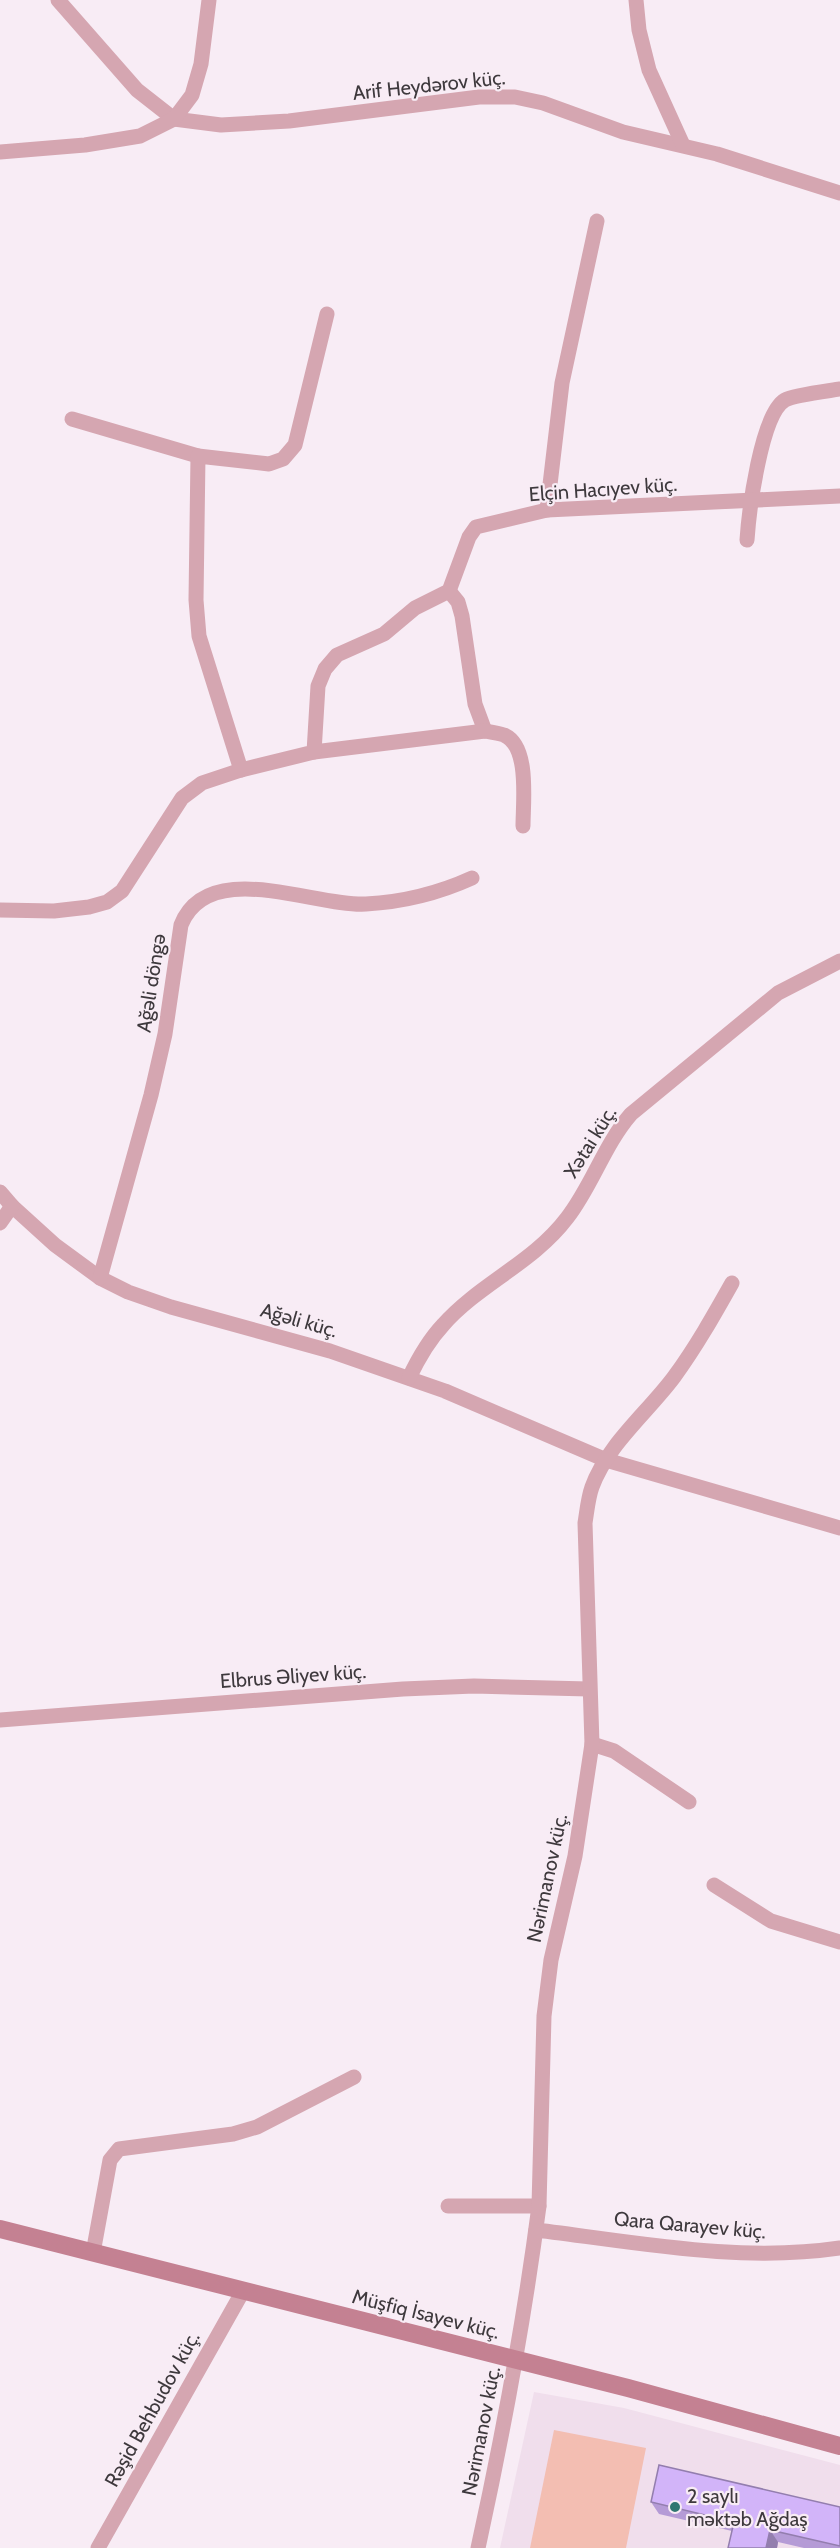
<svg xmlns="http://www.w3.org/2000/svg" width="840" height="2548" font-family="Cabin,sans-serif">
	<rect width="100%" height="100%" fill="#f8ecf5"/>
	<polygon fill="#f0deec" points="534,2392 624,2408 840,2465 840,2548 500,2548"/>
	<polygon fill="#f3beb2" points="554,2430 646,2448 626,2548 530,2548"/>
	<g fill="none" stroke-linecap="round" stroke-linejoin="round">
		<g stroke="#d5a6b1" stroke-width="15">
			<polyline points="58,0 137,90 174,119 221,125 289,121 479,97 515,97 543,103 623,132 717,154 840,193"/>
			<polyline points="636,0 639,30 649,70 683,145"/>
			<polyline points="0,152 85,145 140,136 174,119 192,95 201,64 209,0"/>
			<polyline points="72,419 198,456"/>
			<polyline points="547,510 562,383 597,221"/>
			<path d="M747,540C749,511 761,414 785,400C794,395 828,391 840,389"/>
			<polyline points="449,591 458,602 462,616 475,704 485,731"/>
			<path d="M314,752L485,731C491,732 498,733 504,735C530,746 523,802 523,826"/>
			<polyline points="241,770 199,636 196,600 198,456 269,464 283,459 295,445 327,314"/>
			<polyline points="0,910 54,911 89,907 107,902 122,891 182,798 202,783 241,770 314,752 318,686 325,669 337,655 384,634 415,608 449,591 469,537 476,527 547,510 840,496"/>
			<polyline points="0,1192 12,1206 55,1245 100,1278 128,1292 171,1307 330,1351 445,1391 606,1460 840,1528"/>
			<polyline points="0,1223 12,1206"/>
			<path d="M100,1278L151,1095L165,1034L181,925C208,857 315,907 366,904C403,902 439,893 472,878"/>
			<path d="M409,1378C418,1359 428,1341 443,1325C479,1284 533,1263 567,1218C592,1186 604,1145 631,1114L778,993L840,961"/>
			<polyline points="0,1720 403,1689 474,1686 589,1689"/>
			<polyline points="592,1744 614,1751 689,1802"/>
			<polyline points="714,1885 771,1921 840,1942"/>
			<polyline points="448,2206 539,2206"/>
			<path d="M536,2230C636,2242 739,2263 840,2248"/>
			<polyline points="93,2253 110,2160 119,2149 233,2134 257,2127 354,2077"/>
			<polyline points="98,2548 243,2291"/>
			<path d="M478,2548C503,2434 524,2321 539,2206L544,2016L551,1960L575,1856L592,1744L585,1523C587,1511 588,1498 592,1487C607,1445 648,1412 674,1377C696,1347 714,1315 732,1283"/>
		</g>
		<polyline stroke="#c48192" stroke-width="18" points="0,2229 628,2388 840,2446"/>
	</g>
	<polygon fill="#b59bd6" points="651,2502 840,2507 840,2548 804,2548 778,2542 777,2548 728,2548 732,2531 659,2514"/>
	<polygon fill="#937eae" points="770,2530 778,2542 777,2548 766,2548"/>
	<polygon fill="#d2b4f9" stroke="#937eae" stroke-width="1.5" points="659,2465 840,2507 840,2546 770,2530 766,2548 728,2548 734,2522 651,2502"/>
	<circle fill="#307770" stroke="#f8ecf5" stroke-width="2" cx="675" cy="2507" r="6"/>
	<g text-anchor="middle" stroke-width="4.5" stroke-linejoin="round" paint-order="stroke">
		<g font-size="20" fill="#3e393d" stroke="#f8ecf5">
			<text transform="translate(429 85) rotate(-6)" y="7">Arif Heydərov küç.</text>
			<text transform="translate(603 489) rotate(-4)" y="7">Elçin Hacıyev küç.</text>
			<text transform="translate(151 983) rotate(-81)" y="7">Ağəli döngə</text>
			<text transform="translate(590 1142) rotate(-58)" y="7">Xətai küç.</text>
			<text transform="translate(299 1320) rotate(16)" y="7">Ağəli küç.</text>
			<text transform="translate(293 1676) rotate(-4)" y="7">Elbrus Əliyev küç.</text>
			<text transform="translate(547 1878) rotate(-78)" y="7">Nərimanov küç.</text>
			<text transform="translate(690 2225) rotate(5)" y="7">Qara Qarayev küç.</text>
			<text transform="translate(426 2314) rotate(14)" y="7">Müşfiq İsayev küç.</text>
			<text transform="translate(152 2409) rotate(-61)" y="7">Rəşid Behbudov küç.</text>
			<text transform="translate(481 2431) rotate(-79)" y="7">Nərimanov küç.</text>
		</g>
		<g font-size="20" fill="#3e393d" stroke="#f8ecf5" text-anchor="start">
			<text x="687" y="2503">2 saylı<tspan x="687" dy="23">məktəb Ağdaş</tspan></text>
		</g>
	</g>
</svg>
